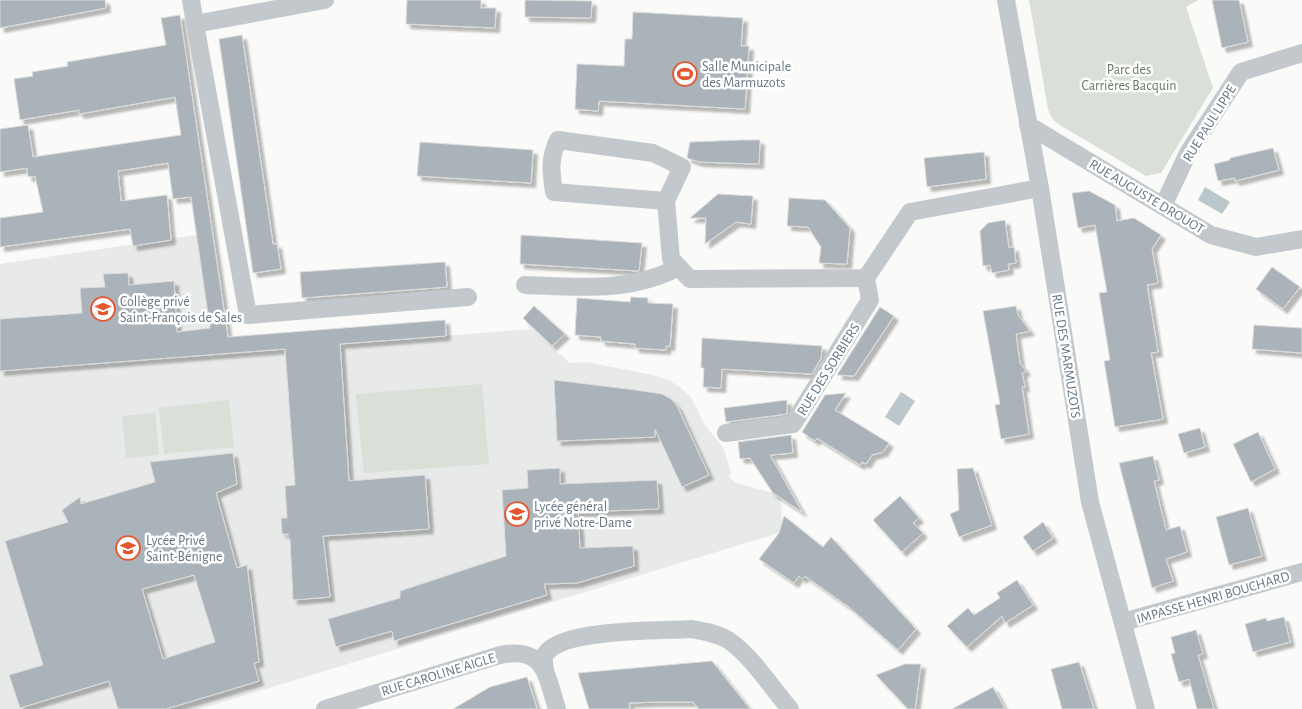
<svg xmlns="http://www.w3.org/2000/svg" width="1302" height="709" font-family="'Alegreya Sans',sans-serif">
	<defs>
		<filter id="shadow"><feDropShadow dx="4.5" dy="4.5" stdDeviation="1" flood-color="#0004"/></filter>
	</defs>
	<rect width="100%" height="100%" fill="#fafaf8"/>
	<polygon fill="#e8e9e9" points="196,235 214,354 531,329 570,363 587,362 653,375 669,380 681,388 691,397 705,425 724,449 731,473 729,477 737,483 773,493 781,498 782,523 779,533 200,709 0,709 0,264"/>
	<g fill="#dadfd7">
		<polygon points="1029,0 1198,0 1186,7 1213,88 1161,173 1146,176 1058,124 1052,118 1048,109"/>
		<polygon points="482,384 489,464 364,473 356,394"/>
		<polygon points="229,400 234,447 164,454 159,408"/>
		<polygon points="155,413 159,455 126,458 122,416"/>
	</g>
	<g fill="#bbc7cb">
		<polygon points="1205,187 1230,202 1222,214 1198,200"/>
		<polygon points="901,392 915,401 899,426 885,417"/>
	</g>
	<g fill="#aab3b9" stroke="#dcdcda" fill-rule="evenodd" filter="url(#shadow)">
		<polygon points="0,0 105,0 106,8 0,28"/>
		<polygon points="407,0 481,0 481,8 496,8 495,28 406,24"/>
		<polygon points="525,0 592,1 591,18 525,17"/>
		<polygon points="1212,0 1239,0 1248,42 1222,48"/>
		<polygon points="633,12 743,18 741,46 749,46 745,109 599,101 598,111 575,109 577,64 624,66 625,39 632,39"/>
		<polygon points="180,15 228,337 445,320 446,336 340,344 349,481 425,475 429,529 323,536 330,597 293,600 290,539 288,539 288,534 282,534 281,518 287,518 285,486 295,485 285,349 0,371 0,319 82,313 80,288 105,287 103,274 128,273 129,285 174,281 177,332 210,328 191,197 173,199 168,163 118,171 121,201 167,195 171,240 133,246 130,229 0,247 0,218 43,212 35,176 28,177 27,168 0,172 0,129 28,125 33,157 181,135 175,97 79,114 79,110 20,120 14,79 33,76 32,72 68,66 67,62 166,45 161,18"/>
		<polygon points="242,35 273,244 277,244 281,269 253,273 219,39"/>
		<polygon points="742,140 760,140 759,164 699,162 687,158 690,142"/>
		<polygon points="420,142 533,150 531,183 417,176"/>
		<polygon points="1273,148 1279,170 1235,181 1235,178 1218,181 1214,164 1230,160 1230,158"/>
		<polygon points="984,152 986,179 927,187 924,158"/>
		<polygon points="1089,191 1115,205 1117,221 1134,218 1161,235 1152,249 1158,283 1147,285 1158,352 1151,353 1163,419 1115,427 1104,361 1110,360 1099,293 1107,292 1095,225 1078,228 1072,193"/>
		<polygon points="718,194 753,196 751,224 736,222 705,244 706,218 690,218"/>
		<polygon points="789,198 825,200 850,228 847,264 819,263 821,247 808,227 787,226"/>
		<polygon points="1005,220 1009,248 1014,247 1016,263 1008,264 1009,270 992,273 990,265 983,266 980,231 988,223"/>
		<polygon points="521,235 642,243 639,271 520,264"/>
		<polygon points="445,262 447,287 302,298 300,272"/>
		<polygon points="1272,267 1300,287 1283,309 1256,289"/>
		<polygon points="631,297 648,298 648,303 673,304 670,346 666,346 666,350 635,348 635,344 601,341 601,337 575,335 577,298 630,302"/>
		<polygon points="534,306 565,334 552,346 523,318"/>
		<polygon points="1016,306 1018,315 1030,331 1016,334 1020,363 1026,371 1022,373 1025,387 1022,387 1029,434 1001,439 995,405 1000,404 983,311"/>
		<polygon points="880,307 894,316 854,376 837,375"/>
		<polygon points="1254,325 1302,328 1302,353 1252,349"/>
		<polygon points="702,338 822,346 821,358 812,374 722,369 721,388 703,387 704,368 701,368"/>
		<polygon points="554,380 636,390 662,394 671,399 677,406 709,475 682,487 655,429 655,437 557,441"/>
		<polygon points="846,393 835,410 889,443 883,452 872,455 866,464 862,462 860,465 817,438 815,441 802,432 825,395"/>
		<polygon points="787,400 787,414 726,422 724,408"/>
		<polygon points="1200,428 1205,447 1184,453 1178,434"/>
		<polygon points="1258,432 1275,469 1251,482 1233,444"/>
		<polygon points="791,435 793,453 770,455 802,512 773,493 750,458 740,459 738,442"/>
		<path d="M233,453L237,484L216,493L237,568L247,565L259,662L254,663L259,681L166,709H118L109,681L20,708L9,675L43,665L5,541L68,522L62,510L80,497L81,504L155,482L150,462ZM194,575L215,642L163,659L142,589Z"/>
		<polygon points="1153,456 1159,480 1154,481 1166,530 1180,526 1187,552 1166,559 1173,581 1152,588 1119,463"/>
		<polygon points="560,468 560,484 657,480 659,509 578,512 580,548 633,546 634,566 577,583 544,584 547,595 394,641 392,631 336,647 328,619 400,598 400,591 506,556 502,490 528,488 527,470"/>
		<polygon points="973,468 992,525 959,537 950,514 959,510 957,469"/>
		<polygon points="900,496 919,518 913,523 923,533 902,552 873,520"/>
		<polygon points="1248,508 1262,556 1229,565 1216,517"/>
		<polygon points="784,516 823,547 831,537 916,629 898,650 849,607 805,576 802,579 799,576 794,583 759,559 779,533"/>
		<polygon points="1043,522 1053,538 1033,551 1023,537"/>
		<polygon points="1017,580 1033,605 1005,623 1002,616 967,647 947,626 968,608 974,615 1000,598 997,593"/>
		<polygon points="1284,617 1290,642 1253,652 1245,624 1266,618 1267,621"/>
		<polygon points="1196,630 1203,654 1198,655 1214,709 1197,709 1189,679 1179,682 1171,654 1175,653 1171,637"/>
		<polygon points="712,661 750,709 699,709 693,702 656,702 629,703 630,709 589,709 578,673"/>
		<polygon points="1079,662 1094,709 1062,709 1051,669"/>
		<polygon points="905,664 921,664 915,709 908,709 876,675"/>
		<polygon points="527,677 537,709 453,709 490,687"/>
		<polygon points="993,687 1005,709 952,709"/>
	</g>
	<g fill="none" stroke-linecap="round" stroke-linejoin="round">
		<g stroke="#c3c8cc" stroke-width="18">
			<polyline points="191,0 195,24 325,0"/>
			<polyline points="1006,0 1040,188 1090,502 1146,709"/>
			<polyline points="195,24 248,315 468,297"/>
			<polyline points="1028,125 1211,235 1256,247 1302,239"/>
			<path d="M666,201L682,167L653,153L558,140C549,159 551,172 554,192L666,201L671,259L690,279L866,278L910,212L1040,188"/>
			<polyline points="1163,206 1188,153 1241,72 1302,53"/>
			<path d="M525,285C579,287 629,293 679,267"/>
			<polyline points="726,433 793,424 870,300 866,278"/>
			<polyline points="1123,622 1302,572"/>
			<path d="M545,670C544,664 542,657 547,652C566,629 660,631 691,629C703,631 717,633 728,640C750,654 772,688 790,709"/>
			<path d="M325,709L500,655C545,646 546,674 557,709"/>
		</g>
	</g>
	<defs>
		<g id="stadium-ring" transform="scale(1.25)"><circle r="9.5" fill="#fff" stroke="#e4572e" stroke-width="1.5"/><path d="M0-5a6.5 5 0 1 0 0 10a6.5 5 0 1 0 0-10ZM-3.5-1.8h7v3.6h-7Z" fill="#e4572e"/></g>
		<g id="school-ring" transform="scale(1.25)"><circle r="9.5" fill="#fff" stroke="#e4572e" stroke-width="1.5"/><path d="M0-5L7-2L0 1L-7-2ZM-4 1L0 2.5L4 1V4Q0 6-4 4Z" fill="#e4572e"/></g>
	</defs>
	<g fill-rule="evenodd">
		<use href="#stadium-ring" x="685" y="74"/>
		<use href="#school-ring" x="103" y="309"/>
		<use href="#school-ring" x="517" y="514"/>
		<use href="#school-ring" x="128" y="548"/>
	</g>
	<g text-anchor="middle" stroke-width="5" stroke-linejoin="round" paint-order="stroke">
		<g font-size="14" fill="#657683" stroke="#fff" text-anchor="start">
			<text x="702" y="71">Salle Municipale<tspan x="702" dy="16">des Marmuzots</tspan></text>
			<text x="120" y="306">Collège privé<tspan x="120" dy="16">Saint-François de Sales</tspan></text>
			<text x="534" y="511">Lycée général<tspan x="534" dy="16">privé Notre-Dame</tspan></text>
			<text x="146" y="545">Lycée Privé<tspan x="146" dy="16">Saint-Bénigne</tspan></text>
		</g>
		<g font-size="14" fill="#687a64" stroke="#fff">
			<text x="1129" y="74">Parc des<tspan x="1129" dy="16">Carrières Bacquin</tspan></text>
		</g>
		<g font-size="14" fill="#657683" stroke="#fff">
			<text transform="translate(1209 123) rotate(-58)" y="5">RUE PAUL LIPPE</text>
			<text transform="translate(1147 196) rotate(31)" y="5">RUE AUGUSTE DROUOT</text>
			<text transform="translate(1067 356) rotate(81)" y="5">RUE DES MARMUZOTS</text>
			<text transform="translate(828 369) rotate(-58)" y="5">RUE DES SORBIERS</text>
			<text transform="translate(1213 597) rotate(-16)" y="5">IMPASSE HENRI BOUCHARD</text>
			<text transform="translate(438 674) rotate(-17)" y="5">RUE CAROLINE AIGLE</text>
		</g>
	</g>
</svg>
